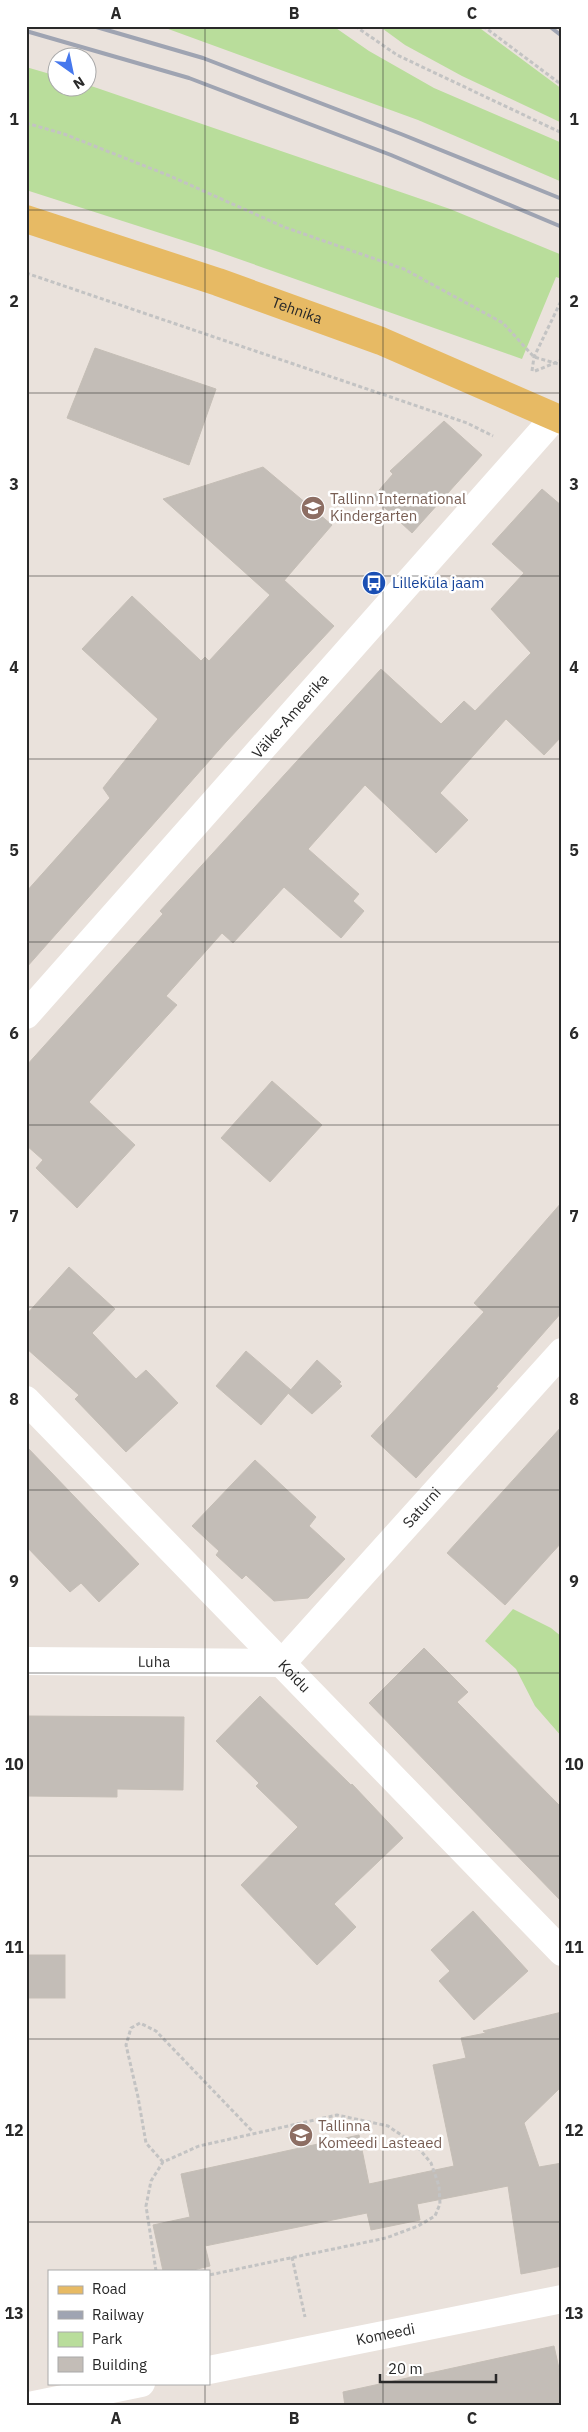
<svg xmlns="http://www.w3.org/2000/svg" width="588" height="2432" font-family="'IBM Plex Sans',sans-serif">
	<rect width="100%" height="100%" fill="#eae2dc"/>
	<g fill="#b9dd9b">
		<polygon points="160,26 333,26 369,51 434,88 562,143 562,182 418,120"/>
		<polygon points="379,26 477,26 562,89 562,123 462,76 405,45"/>
		<polygon points="26,67 57,76 58,88 88,88 88,85 97,88 450,209 562,255 562,279 556,277 522,359 216,251 26,190"/>
		<polygon points="513,1609 551,1628 562,1637 562,1737 535,1706 516,1669 485,1641"/>
	</g>
	<g fill="#c3bdb7" stroke="#c5beb6">
		<polygon points="95,348 216,389 189,465 67,418"/>
		<polygon points="444,421 482,455 412,533 373,497 393,474 390,471"/>
		<polygon points="263,467 332,525 282,583 284,580 334,626 226,742 26,968 26,892 110,798 103,788 158,719 82,649 132,596 201,661 205,657 209,661 270,595 163,499"/>
		<polygon points="542,489 562,506 562,736 544,755 506,719 440,793 468,820 436,853 365,785 308,849 359,894 353,901 364,911 341,938 284,887 233,943 222,933 166,996 177,1005 89,1102 135,1145 77,1208 36,1168 43,1160 26,1145 26,1066 163,914 160,911 381,669 441,724 464,701 475,711 531,653 491,609 524,573 492,544"/>
		<polygon points="272,1081 322,1125 270,1182 221,1138"/>
		<polygon points="562,1202 562,1312 496,1387 498,1388 416,1478 371,1436 484,1312 474,1303"/>
		<polygon points="69,1267 115,1309 92,1333 136,1379 146,1370 178,1403 126,1452 75,1399 79,1395 26,1348 26,1315"/>
		<polygon points="246,1351 291,1390 261,1425 216,1386"/>
		<polygon points="317,1360 341,1382 339,1384 342,1386 312,1414 288,1393"/>
		<polygon points="562,1426 562,1542 505,1605 447,1553"/>
		<polygon points="26,1446 139,1564 99,1602 81,1583 70,1592 26,1546"/>
		<polygon points="255,1460 316,1517 309,1526 345,1559 308,1598 274,1601 246,1575 242,1579 216,1555 219,1551 192,1526"/>
		<polygon points="424,1648 468,1692 457,1702 562,1808 562,1902 369,1703"/>
		<polygon points="260,1696 351,1785 352,1784 403,1838 334,1904 356,1927 317,1965 241,1885 298,1827 256,1786 259,1783 216,1741"/>
		<polygon points="26,1716 184,1717 183,1790 117,1789 117,1797 26,1796"/>
		<polygon points="473,1911 528,1971 474,2020 439,1981 450,1971 431,1950"/>
		<rect x="26" y="1955" width="39" height="43"/>
		<polygon points="562,2012 562,2086 524,2123 539,2167 562,2163 562,2266 521,2274 508,2186 417,2204 420,2220 371,2230 367,2213 205,2246 210,2266 189,2271 163,2271 153,2225 190,2217 181,2174 359,2135 369,2184 454,2166 433,2065 466,2058 461,2038 486,2033 483,2031"/>
		<polygon points="554,2346 562,2382 562,2406 345,2406 343,2392"/>
	</g>
	<g fill="none" stroke-linecap="round" stroke-linejoin="round">
		<g stroke="#c3c3c3" stroke-width="3" stroke-dasharray="4 2.5" stroke-linecap="butt">
			<polyline points="355,26 397,55 562,133"/>
			<polyline points="483,26 562,85"/>
			<polyline points="26,123 64,134 170,176 284,227 404,269 503,323 534,357 562,365"/>
			<polyline points="26,273 467,423 493,436"/>
			<polyline points="532,371 534,357 562,299"/>
			<polyline points="535,371 562,360"/>
			<polyline points="163,2162 146,2143 138,2097 126,2045 131,2028 140,2023 156,2031 253,2132"/>
			<polyline points="292,2257 305,2317"/>
			<polyline points="156,2271 146,2206 151,2181 163,2162 199,2146 337,2115 388,2126 416,2145 431,2163 439,2186 440,2204 435,2216 418,2226 386,2238 209,2275"/>
		</g>
		<g stroke="#fff" stroke-width="28">
			<path id="s1" d="M26,1015L555,417"/>
			<path id="s2" d="M26,1400L562,1952"/>
			<path id="s3" d="M26,1661L282,1663L562,1352"/>
			<path id="s4" d="M209,2370L562,2299"/>
			<polyline points="29,2406 141,2383"/>
		</g>
		<path stroke="#e7ba64" stroke-width="28" id="s5" d="M26,219L218,282L381,341L562,420"/>
		<g stroke="#9fa4b2" stroke-width="4">
			<polyline points="93,26 203,58 401,134 562,199"/>
			<polyline points="549,26 562,36"/>
			<polyline points="26,31 189,78 391,155 562,227"/>
		</g>
	</g>
	<path fill="none" stroke="#292929" stroke-width="1" stroke-opacity="0.55" d="M205,26V2271M383,26V2406M26,210H562M26,393H562M26,576H562M26,759H562M26,942H562M26,1125H562M26,1307H562M26,1490H562M26,1673H562M26,1856H562M26,2039H562M26,2222H562M205,2383V2406"/>
	<defs>
		<g id="school-disc" transform="scale(1.25)"><circle r="9.5" fill="#8d6e63" stroke="#fff"/><path d="M0-5L7-2L0 1L-7-2ZM-4 1L0 2.5L4 1V4Q0 6-4 4Z" fill="#fff"/></g>
		<g id="bus-disc" transform="scale(1.25)"><circle r="9.5" fill="#1a4fb4" stroke="#fff"/><path d="M-5-6H5V4H4V6H2V4H-2V6H-4V4H-5ZM-3.5-4V0h7V-4ZM-3.5 1.2v1.5H-2V1.2ZM2 1.2v1.5H3.5V1.2Z" fill="#fff"/></g>
	</defs>
	<g fill-rule="evenodd">
		<use href="#school-disc" x="313" y="508"/>
		<use href="#bus-disc" x="374" y="583"/>
		<use href="#school-disc" x="301" y="2135"/>
	</g>
	<g text-anchor="middle" stroke-width="5" stroke-linejoin="round" paint-order="stroke">
		<g font-size="15" fill="#292929" stroke="#fff">
			<text dy="5" stroke="none"><textPath href="#s5" startOffset="286">Tehnika</textPath></text>
			<text dy="5" stroke="none"><textPath href="#s1" startOffset="399">Väike-Ameerika</textPath></text>
			<text dy="5" stroke="none"><textPath href="#s3" startOffset="465">Saturni</textPath></text>
			<text dy="5" stroke="none"><textPath href="#s3" startOffset="128">Luha</textPath></text>
			<text dy="5" stroke="none"><textPath href="#s2" startOffset="385">Koidu</textPath></text>
			<text dy="5" stroke="none"><textPath href="#s4" startOffset="180">Komeedi</textPath></text>
		</g>
		<g font-size="15" fill="#785e54" stroke="#fff" text-anchor="start">
			<text x="330" y="504">Tallinn International<tspan x="330" dy="17">Kindergarten</tspan></text>
			<text x="318" y="2131">Tallinna<tspan x="318" dy="17">Komeedi Lasteaed</tspan></text>
		</g>
		<g font-size="15" fill="#164399" stroke="#fff" text-anchor="start">
			<text x="392" y="588">Lilleküla jaam</text>
		</g>
	</g>
	<rect width="588" height="2432" fill="none" stroke="#ffffff" stroke-width="55"/>
	<rect x="48" y="2270" width="162" height="115" fill="#ffffff" stroke="#a9a9a9"/>
	<rect x="58" y="2286" width="25" height="8" fill="#e7ba64" stroke="#a9a9a9"/>
	<text x="92" y="2294" font-size="15" fill="#292929">Road</text>
	<rect x="58" y="2311" width="25" height="8" fill="#9fa4b2" stroke="#a9a9a9"/>
	<text x="92" y="2320" font-size="15" fill="#292929">Railway</text>
	<rect x="58" y="2332" width="25" height="15" fill="#b9dd9b" stroke="#a9a9a9"/>
	<text x="92" y="2344" font-size="15" fill="#292929">Park</text>
	<rect x="58" y="2357" width="25" height="15" fill="#c3bdb7" stroke="#a9a9a9"/>
	<text x="92" y="2370" font-size="15" fill="#292929">Building</text>
	<g transform="translate(72 72) rotate(147)"><circle r="24" fill="#ffffff" stroke="#a9a9a9"/>
	<path d="M0-4L9 19L0 12L-9 19Z" fill="#4678ed"/>
	<text y="-8" font-size="14" font-weight="bold" text-anchor="middle" fill="#292929">N</text>
	</g>
	<path d="M380 2374v8h116v-8" fill="none" stroke="#292929" stroke-width="2.5"/>
	<text x="388" y="2374" font-size="15" fill="#292929" stroke="#ffffff" stroke-width="4" paint-order="stroke">20 m</text>
	<rect x="28" y="28" width="532" height="2376" fill="none" stroke="#292929" stroke-width="2"/>
	<g font-size="16" text-anchor="middle" font-weight="bold" fill="#292929">
		<text x="116" y="19">A</text>
		<text x="294" y="19">B</text>
		<text x="472" y="19">C</text>
		<text x="14" y="125">1</text>
		<text x="574" y="125">1</text>
		<text x="14" y="307">2</text>
		<text x="574" y="307">2</text>
		<text x="14" y="490">3</text>
		<text x="574" y="490">3</text>
		<text x="14" y="673">4</text>
		<text x="574" y="673">4</text>
		<text x="14" y="856">5</text>
		<text x="574" y="856">5</text>
		<text x="14" y="1039">6</text>
		<text x="574" y="1039">6</text>
		<text x="14" y="1222">7</text>
		<text x="574" y="1222">7</text>
		<text x="14" y="1405">8</text>
		<text x="574" y="1405">8</text>
		<text x="14" y="1587">9</text>
		<text x="574" y="1587">9</text>
		<text x="14" y="1770">10</text>
		<text x="574" y="1770">10</text>
		<text x="14" y="1953">11</text>
		<text x="574" y="1953">11</text>
		<text x="14" y="2136">12</text>
		<text x="574" y="2136">12</text>
		<text x="14" y="2319">13</text>
		<text x="574" y="2319">13</text>
		<text x="116" y="2424">A</text>
		<text x="294" y="2424">B</text>
		<text x="472" y="2424">C</text>
	</g>
</svg>
